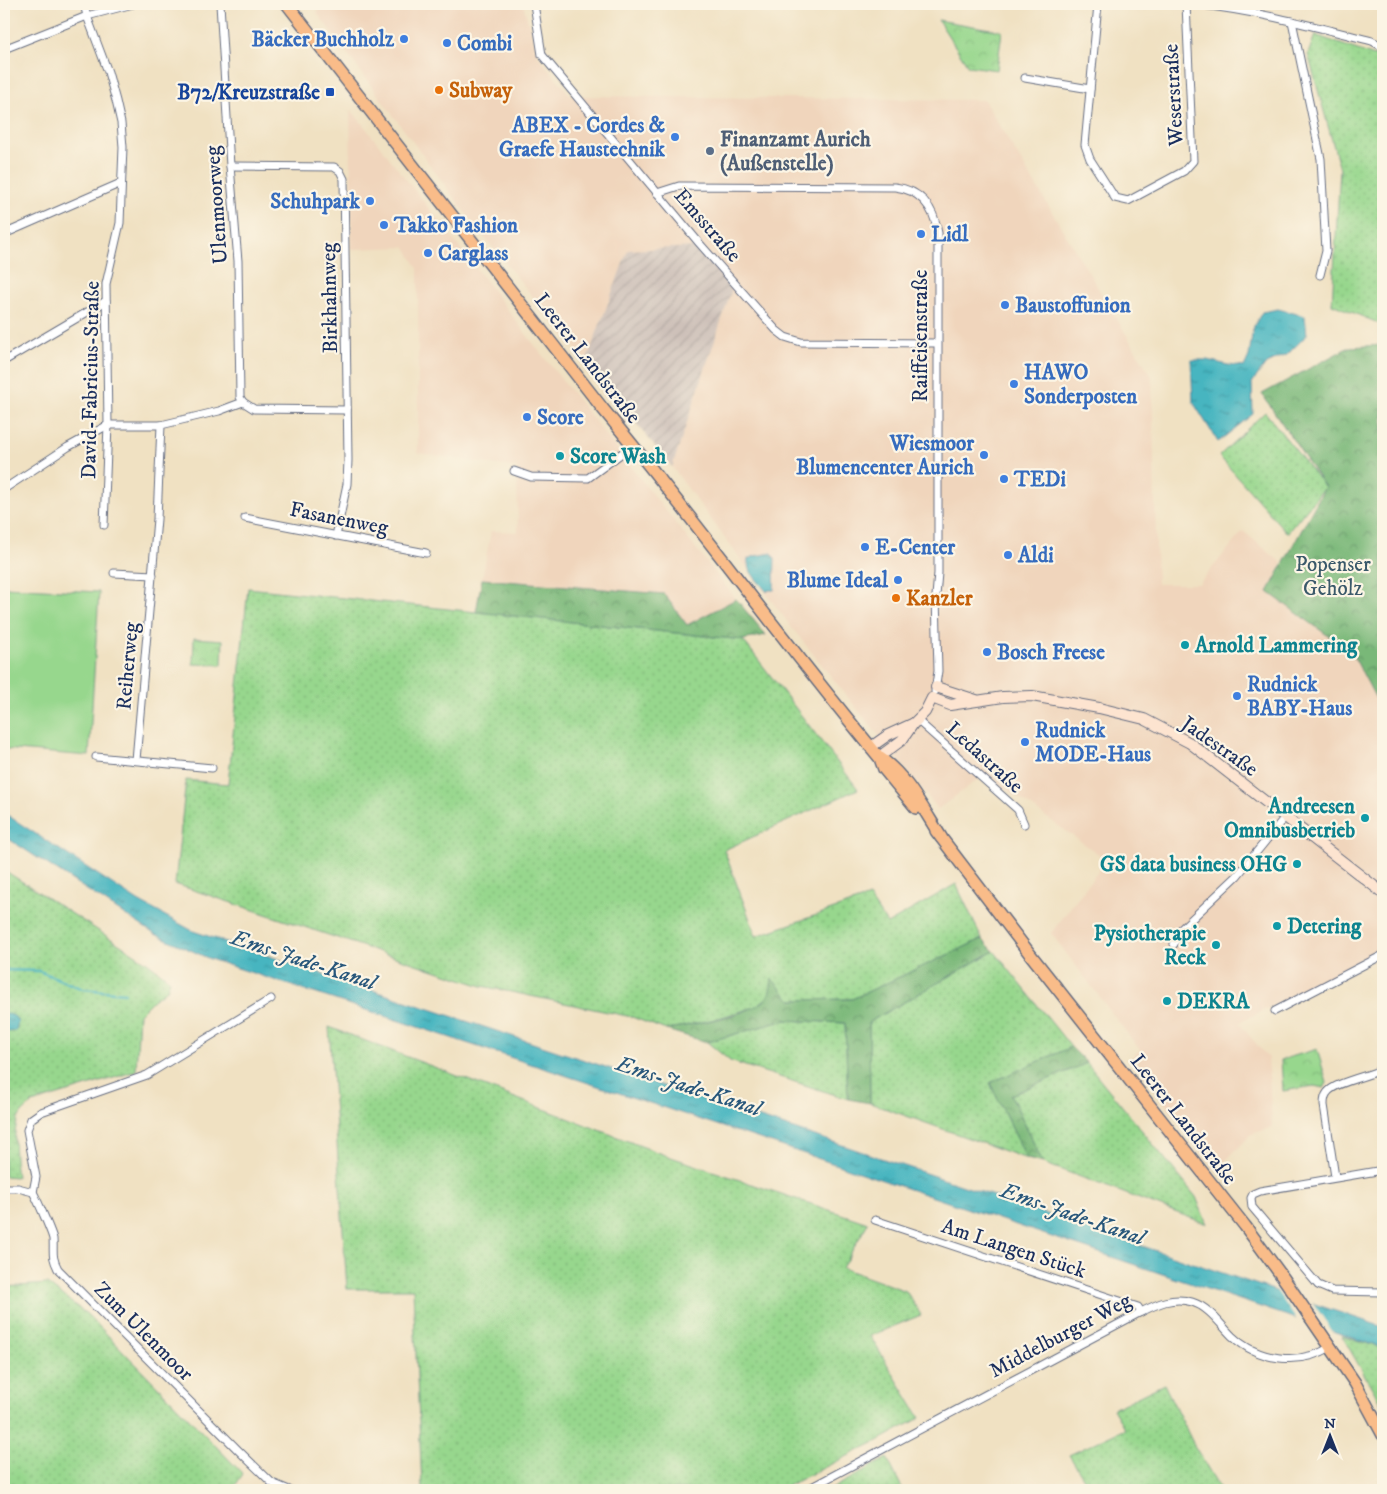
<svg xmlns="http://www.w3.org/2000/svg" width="1387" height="1494" font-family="'IM FELL DW Pica',serif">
	<defs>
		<pattern id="industrial-furrows" width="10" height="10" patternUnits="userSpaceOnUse" patternTransform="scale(1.25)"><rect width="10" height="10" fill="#cec1b9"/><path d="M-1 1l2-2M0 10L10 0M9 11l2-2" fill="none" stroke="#b0a6a1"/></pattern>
		<pattern id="grass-dots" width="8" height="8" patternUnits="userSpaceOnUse" patternTransform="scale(1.25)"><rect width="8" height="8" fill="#97d78d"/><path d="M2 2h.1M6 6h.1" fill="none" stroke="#82b97c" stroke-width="1.8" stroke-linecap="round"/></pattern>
		<pattern id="forest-crowns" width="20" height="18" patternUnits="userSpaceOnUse" patternTransform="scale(1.25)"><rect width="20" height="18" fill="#79b878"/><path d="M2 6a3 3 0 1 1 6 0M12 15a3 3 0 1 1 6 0" fill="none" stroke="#629666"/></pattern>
		<pattern id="park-crowns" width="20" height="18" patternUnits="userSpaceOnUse" patternTransform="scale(1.25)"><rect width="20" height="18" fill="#97d78d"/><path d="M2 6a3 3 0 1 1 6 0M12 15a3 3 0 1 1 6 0" fill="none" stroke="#82b97c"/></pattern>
		<pattern id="water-ripples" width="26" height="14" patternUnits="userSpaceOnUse" patternTransform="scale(1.25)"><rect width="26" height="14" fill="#46b5c0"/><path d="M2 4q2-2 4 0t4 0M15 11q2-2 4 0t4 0" fill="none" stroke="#3a949f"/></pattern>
	</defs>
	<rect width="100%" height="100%" fill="#fcf5e5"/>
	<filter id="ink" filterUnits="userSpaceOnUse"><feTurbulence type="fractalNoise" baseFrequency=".02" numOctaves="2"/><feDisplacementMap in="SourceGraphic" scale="10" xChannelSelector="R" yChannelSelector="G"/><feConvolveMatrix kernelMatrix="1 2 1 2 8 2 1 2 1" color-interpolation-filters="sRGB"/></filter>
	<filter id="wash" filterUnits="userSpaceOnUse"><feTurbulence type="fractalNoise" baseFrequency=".0096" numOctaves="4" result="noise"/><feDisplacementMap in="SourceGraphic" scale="20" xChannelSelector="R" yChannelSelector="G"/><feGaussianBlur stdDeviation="1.12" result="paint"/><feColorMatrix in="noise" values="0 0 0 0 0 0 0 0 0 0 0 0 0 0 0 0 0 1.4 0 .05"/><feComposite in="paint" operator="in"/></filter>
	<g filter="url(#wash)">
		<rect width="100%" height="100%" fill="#f0e1c2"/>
		<g fill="#f0d5bc">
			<polygon points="327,4 523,4 538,56 571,96 984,100 1152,377 1157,584 1199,584 1243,531 1282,563 1268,592 1352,653 1383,712 1383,948 1239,1023 1268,1058 1272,1127 1252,1134 1216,1170 1131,1058 1140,1050 1051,933 1107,860 985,774 938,809 792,628 672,467 733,286 628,250 586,362 476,227 318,14 317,7"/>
			<polygon points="350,108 475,267 539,351 736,599 687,625 664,594 482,579 491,531 518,532 517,468 418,453 418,269 406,247 352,249"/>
		</g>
		<polygon fill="url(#industrial-furrows)" points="697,247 733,286 672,467 586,362 628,250"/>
		<g fill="url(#grass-dots)" stroke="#598376">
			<polygon points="1315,35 1383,59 1383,325 1332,304 1340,169 1308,54"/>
			<polygon points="1265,412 1325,487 1287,533 1219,456"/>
			<polygon points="248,588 743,640 858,789 724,850 756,936 869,897 887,924 956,884 982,939 852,999 791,1000 768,997 755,1007 715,1019 666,1030 632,1017 482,986 175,884 186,780 228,784"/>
			<path d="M4,870L147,962L170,980L167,990L154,999L139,1014L136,1071L32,1103C29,1107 24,1110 21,1114C11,1127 15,1161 17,1177L4,1176Z"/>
			<polygon points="994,951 1071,1047 990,1083 1027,1159 870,1103 869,1022"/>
			<polygon points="785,1020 845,1023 848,1099 730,1061 707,1042"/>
			<polygon points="329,1027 662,1154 868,1223 842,1268 906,1291 921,1315 870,1336 920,1418 878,1441 779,1490 424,1490 422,1487 413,1289 347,1289"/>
			<polygon points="1087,1063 1196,1197 1207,1224 1043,1163 1011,1095"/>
			<polygon points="47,1284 88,1315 243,1474 232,1490 4,1490 4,1287"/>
			<polygon points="1342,1336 1383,1348 1383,1407"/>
			<polygon points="1164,1384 1195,1447 1221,1490 1091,1490 1069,1455 1125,1429 1113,1409"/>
			<polygon points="887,1458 903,1490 830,1490"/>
		</g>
		<g fill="url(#forest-crowns)" stroke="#4a746b">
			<polygon points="1383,345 1383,712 1352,653 1268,592 1325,487 1262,394 1349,347"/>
			<polygon points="482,579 664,594 687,625 736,599 766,635 743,640 476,612"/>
			<path d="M982,939L994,951L869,1022L870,1103L848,1099L845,1023L785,1020L707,1042L666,1030C690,1024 751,1016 767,998C770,994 771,985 772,979L791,1000L852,999Z"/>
			<polygon points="1071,1047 1087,1063 1011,1095 1043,1163 1027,1159 990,1083"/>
		</g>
		<g fill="url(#park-crowns)" stroke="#598376">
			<polygon points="938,20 1002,31 997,70 968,66"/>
			<polygon points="194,638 223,640 222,665 193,664"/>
			<polygon points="1317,1049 1327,1083 1324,1088 1314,1086 1283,1091 1281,1060"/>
		</g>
		<polygon fill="#97d78d" stroke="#598376" points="4,587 99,592 89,756 4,749"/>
		<g fill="url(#water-ripples)" stroke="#30728f">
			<polygon points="1278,309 1305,316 1307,335 1288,354 1266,364 1252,383 1253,414 1218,442 1193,402 1191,360 1207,360 1228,365 1244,367 1249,356 1253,328 1262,312"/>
			<path d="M772,553L775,559L774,590H769L767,592C760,583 746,571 748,559L755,556Z"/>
			<polygon points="4,813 138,901 193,931 827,1140 1383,1327 1383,1348 772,1143 210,959 153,933 4,836"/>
			<polygon points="9,1013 15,1017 18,1022 16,1030 9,1032 4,1029 4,1014"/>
		</g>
		<polygon fill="#f0e1c2" points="1274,1287 1311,1300 1335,1335 1298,1322"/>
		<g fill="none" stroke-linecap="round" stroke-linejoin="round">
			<polyline stroke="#46b5c0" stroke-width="2.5" points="4,970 39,971 83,989 125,993"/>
		</g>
	</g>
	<g filter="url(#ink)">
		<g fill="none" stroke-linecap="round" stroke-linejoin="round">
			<g stroke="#666d81" stroke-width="9">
				<g id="street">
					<polyline points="84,4 87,16 108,72 116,101 121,123 123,147 120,223 106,284 108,425 104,525"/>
					<polyline points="220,4 230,166 238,261 240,397 243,402"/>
					<polyline points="534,4 542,55 700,244 776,330 785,337 801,342 937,343"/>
					<polyline points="1098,4 1085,145 1090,159 1115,198 1128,201 1184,171 1193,161 1186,4"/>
					<path d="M1193,4C1253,10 1313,26 1372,41L1383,47"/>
					<polyline points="1292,21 1321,159 1326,251 1320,275"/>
					<polyline points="4,49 87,16 133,4"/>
					<polyline points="1025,78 1090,89"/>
					<polyline points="230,166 334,167 340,171 344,179 348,460 347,484 336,536"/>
					<path d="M657,193L679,186L895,187C921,190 934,208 938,233V573L936,596L938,671L935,691"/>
					<polyline points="4,234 121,183"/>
					<polyline points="4,361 106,301"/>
					<polyline points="514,471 531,477 588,478 633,445"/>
					<polyline points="4,489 68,447 108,425 161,425 219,411 243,402 254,409 347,410"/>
					<polyline points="245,518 426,553"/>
					<polyline points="114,573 153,575"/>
					<polyline points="917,720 1018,810 1024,824"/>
					<polyline points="96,757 212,768"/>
					<polyline points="136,760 157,519 161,425"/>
					<polyline points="1174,944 1181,929 1237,876 1285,817"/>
					<polyline points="1275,1011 1383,955"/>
					<polyline points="1383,1170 1260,1191 1253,1194 1251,1198 1252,1207 1318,1285 1332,1291 1383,1292"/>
					<path d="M1335,1177L1324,1105C1324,1101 1324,1097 1327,1093C1334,1082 1370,1076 1383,1069"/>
					<path d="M4,1188H18L33,1192C36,1197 52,1233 53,1239C54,1252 51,1256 58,1269L238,1450L272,1483L289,1490"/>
					<polyline points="33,1192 36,1177 27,1130 31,1119 41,1112 147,1075 271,999"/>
					<polyline points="875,1220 1138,1307 1141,1312"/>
					<path d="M806,1490L1141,1312C1157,1304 1173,1296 1192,1302C1209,1307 1220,1324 1232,1336C1259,1361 1299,1366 1331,1347"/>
				</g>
			</g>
			<g stroke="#666d81" stroke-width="12">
				<g id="secondary">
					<polyline points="936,687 976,700"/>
					<polyline points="871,747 888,735 912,724"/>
					<polyline points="879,757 902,740 913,724 925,712 932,698 950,705 1003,697 1032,696 1099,708 1144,719 1190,743 1383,893"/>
				</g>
			</g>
			<g stroke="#666d81" stroke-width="14">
				<g id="primary">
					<path d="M287,4L603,409C698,523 784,643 879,757C907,776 923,809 941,837"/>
					<polyline points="881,761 884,769 916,808"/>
					<polyline points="936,831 1030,954 1245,1226 1284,1279 1355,1383 1383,1435"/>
				</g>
			</g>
			<use href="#street" stroke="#fff" stroke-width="7"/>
			<use href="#secondary" stroke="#fde4d0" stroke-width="10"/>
			<use href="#primary" stroke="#f9bc89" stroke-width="11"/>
		</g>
	</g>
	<g fill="#3f7fe0" stroke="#fcf5e5" stroke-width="2">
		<circle cx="404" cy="39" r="5"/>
		<circle cx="447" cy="43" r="5"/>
		<circle cx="675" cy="137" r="5"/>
		<circle cx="370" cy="201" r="5"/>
		<circle cx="384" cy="225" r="5"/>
		<circle cx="921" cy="234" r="5"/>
		<circle cx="428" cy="253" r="5"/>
		<circle cx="1005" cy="305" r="5"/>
		<circle cx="1014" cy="384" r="5"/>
		<circle cx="527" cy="417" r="5"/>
		<circle cx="984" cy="455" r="5"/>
		<circle cx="1004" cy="479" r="5"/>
		<circle cx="865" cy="547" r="5"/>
		<circle cx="1008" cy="555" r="5"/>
		<circle cx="898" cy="580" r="5"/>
		<circle cx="987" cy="652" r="5"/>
		<circle cx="1237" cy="696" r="5"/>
		<circle cx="1025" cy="742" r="5"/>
	</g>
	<g fill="#e8710a" stroke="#fcf5e5" stroke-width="2">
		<circle cx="439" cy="90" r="5"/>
		<circle cx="896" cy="598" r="5"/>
	</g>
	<rect fill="#1a4fb4" stroke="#fcf5e5" stroke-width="2" x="325" y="87" width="10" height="10" rx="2.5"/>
	<circle fill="#5c6f8a" stroke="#fcf5e5" stroke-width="2" cx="710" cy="151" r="5"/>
	<g fill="#0f9aa8" stroke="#fcf5e5" stroke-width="2">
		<circle cx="560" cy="456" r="5"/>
		<circle cx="1185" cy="645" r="5"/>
		<circle cx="1365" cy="818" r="5"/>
		<circle cx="1297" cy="864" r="5"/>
		<circle cx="1277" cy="926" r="5"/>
		<circle cx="1216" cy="945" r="5"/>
		<circle cx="1167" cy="1001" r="5"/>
	</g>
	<g text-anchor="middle" stroke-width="4.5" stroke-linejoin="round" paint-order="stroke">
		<g font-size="21" font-weight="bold" fill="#366cbe" stroke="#fcf5e5" text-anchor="start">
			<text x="394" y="46" text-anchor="end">Bäcker Buchholz</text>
			<text x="457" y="50">Combi</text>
			<text x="665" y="132" text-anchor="end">ABEX - Cordes &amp;<tspan x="665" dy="24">Graefe Haustechnik</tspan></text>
			<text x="360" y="208" text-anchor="end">Schuhpark</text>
			<text x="394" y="232">Takko Fashion</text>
			<text x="931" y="241">Lidl</text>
			<text x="438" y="260">Carglass</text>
			<text x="1015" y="312">Baustoffunion</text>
			<text x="1024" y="379">HAWO<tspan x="1024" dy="24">Sonderposten</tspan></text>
			<text x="537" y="424">Score</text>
			<text x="974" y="450" text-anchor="end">Wiesmoor<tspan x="974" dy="24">Blumencenter Aurich</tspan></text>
			<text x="1014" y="486">TEDi</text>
			<text x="875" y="554">E-Center</text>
			<text x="1018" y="562">Aldi</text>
			<text x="888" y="587" text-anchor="end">Blume Ideal</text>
			<text x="997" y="659">Bosch Freese</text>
			<text x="1247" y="691">Rudnick<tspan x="1247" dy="24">BABY-Haus</tspan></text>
			<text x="1035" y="737">Rudnick<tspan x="1035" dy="24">MODE-Haus</tspan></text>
		</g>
		<g font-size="21" font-weight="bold" fill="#c56008" stroke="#fcf5e5" text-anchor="start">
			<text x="449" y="97">Subway</text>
			<text x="906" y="605">Kanzler</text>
		</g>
		<g font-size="21" font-weight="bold" fill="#164399" stroke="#fcf5e5" text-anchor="end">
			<text x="320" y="99">B72/Kreuzstraße</text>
		</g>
		<g font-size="21" fill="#1b2f5e" stroke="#fcf5e5">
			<text transform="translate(1173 95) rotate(-93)" y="7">Weserstraße</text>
			<text transform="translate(216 205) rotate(-94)" y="7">Ulenmoorweg</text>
			<text transform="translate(708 225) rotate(49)" y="7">Emsstraße</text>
			<text transform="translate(329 298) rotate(-91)" y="7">Birkhahnweg</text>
			<text transform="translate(920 336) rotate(-90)" y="7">Raiffeisenstraße</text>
			<text transform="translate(588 358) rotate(52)" y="7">Leerer Landstraße</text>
			<text transform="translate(90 380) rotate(-89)" y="7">David-Fabricius-Straße</text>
			<text transform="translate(339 518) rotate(11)" y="7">Fasanenweg</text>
			<text transform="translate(127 666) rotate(-85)" y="7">Reiherweg</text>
			<text transform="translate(1220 746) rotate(35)" y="7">Jadestraße</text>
			<text transform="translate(985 757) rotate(42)" y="7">Ledastraße</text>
			<text transform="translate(1184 1119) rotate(52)" y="7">Leerer Landstraße</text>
			<text transform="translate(1014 1248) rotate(18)" y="7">Am Langen Stück</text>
			<text transform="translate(144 1331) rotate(45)" y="7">Zum Ulenmoor</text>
			<text transform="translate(1060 1335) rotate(-28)" y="7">Middelburger Weg</text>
		</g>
		<g font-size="21" font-weight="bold" fill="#4e5e75" stroke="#fcf5e5" text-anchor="start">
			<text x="720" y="146">Finanzamt Aurich<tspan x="720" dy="24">(Außenstelle)</tspan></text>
		</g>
		<g font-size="21" font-weight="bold" fill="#0d838f" stroke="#fcf5e5" text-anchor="start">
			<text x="570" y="463">Score Wash</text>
			<text x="1195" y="652">Arnold Lammering</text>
			<text x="1355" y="813" text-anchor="end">Andreesen<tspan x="1355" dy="24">Omnibusbetrieb</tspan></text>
			<text x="1287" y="871" text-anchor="end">GS data business OHG</text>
			<text x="1287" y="933">Detering</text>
			<text x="1206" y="940" text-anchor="end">Pysiotherapie<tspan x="1206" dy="24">Reck</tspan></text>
			<text x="1177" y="1008">DEKRA</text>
		</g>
		<g font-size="21" fill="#3a596a" stroke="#fcf5e5">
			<text x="1333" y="571">Popenser<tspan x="1333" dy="24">Gehölz</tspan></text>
		</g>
		<g font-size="22" font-style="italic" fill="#28577b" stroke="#fcf5e5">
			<text transform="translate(304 959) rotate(18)" y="8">Ems-Jade-Kanal</text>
			<text transform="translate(689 1085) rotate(18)" y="8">Ems-Jade-Kanal</text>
			<text transform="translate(1073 1213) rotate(19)" y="8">Ems-Jade-Kanal</text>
		</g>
	</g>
	<rect width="1387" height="1494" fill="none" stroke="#fcf5e5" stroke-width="20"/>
	<g transform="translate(1330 1436)" stroke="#fcf5e5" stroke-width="4" paint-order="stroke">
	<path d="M0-4L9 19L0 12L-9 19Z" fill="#1b2f5e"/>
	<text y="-8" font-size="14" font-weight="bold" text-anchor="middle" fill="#1b2f5e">N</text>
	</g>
</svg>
